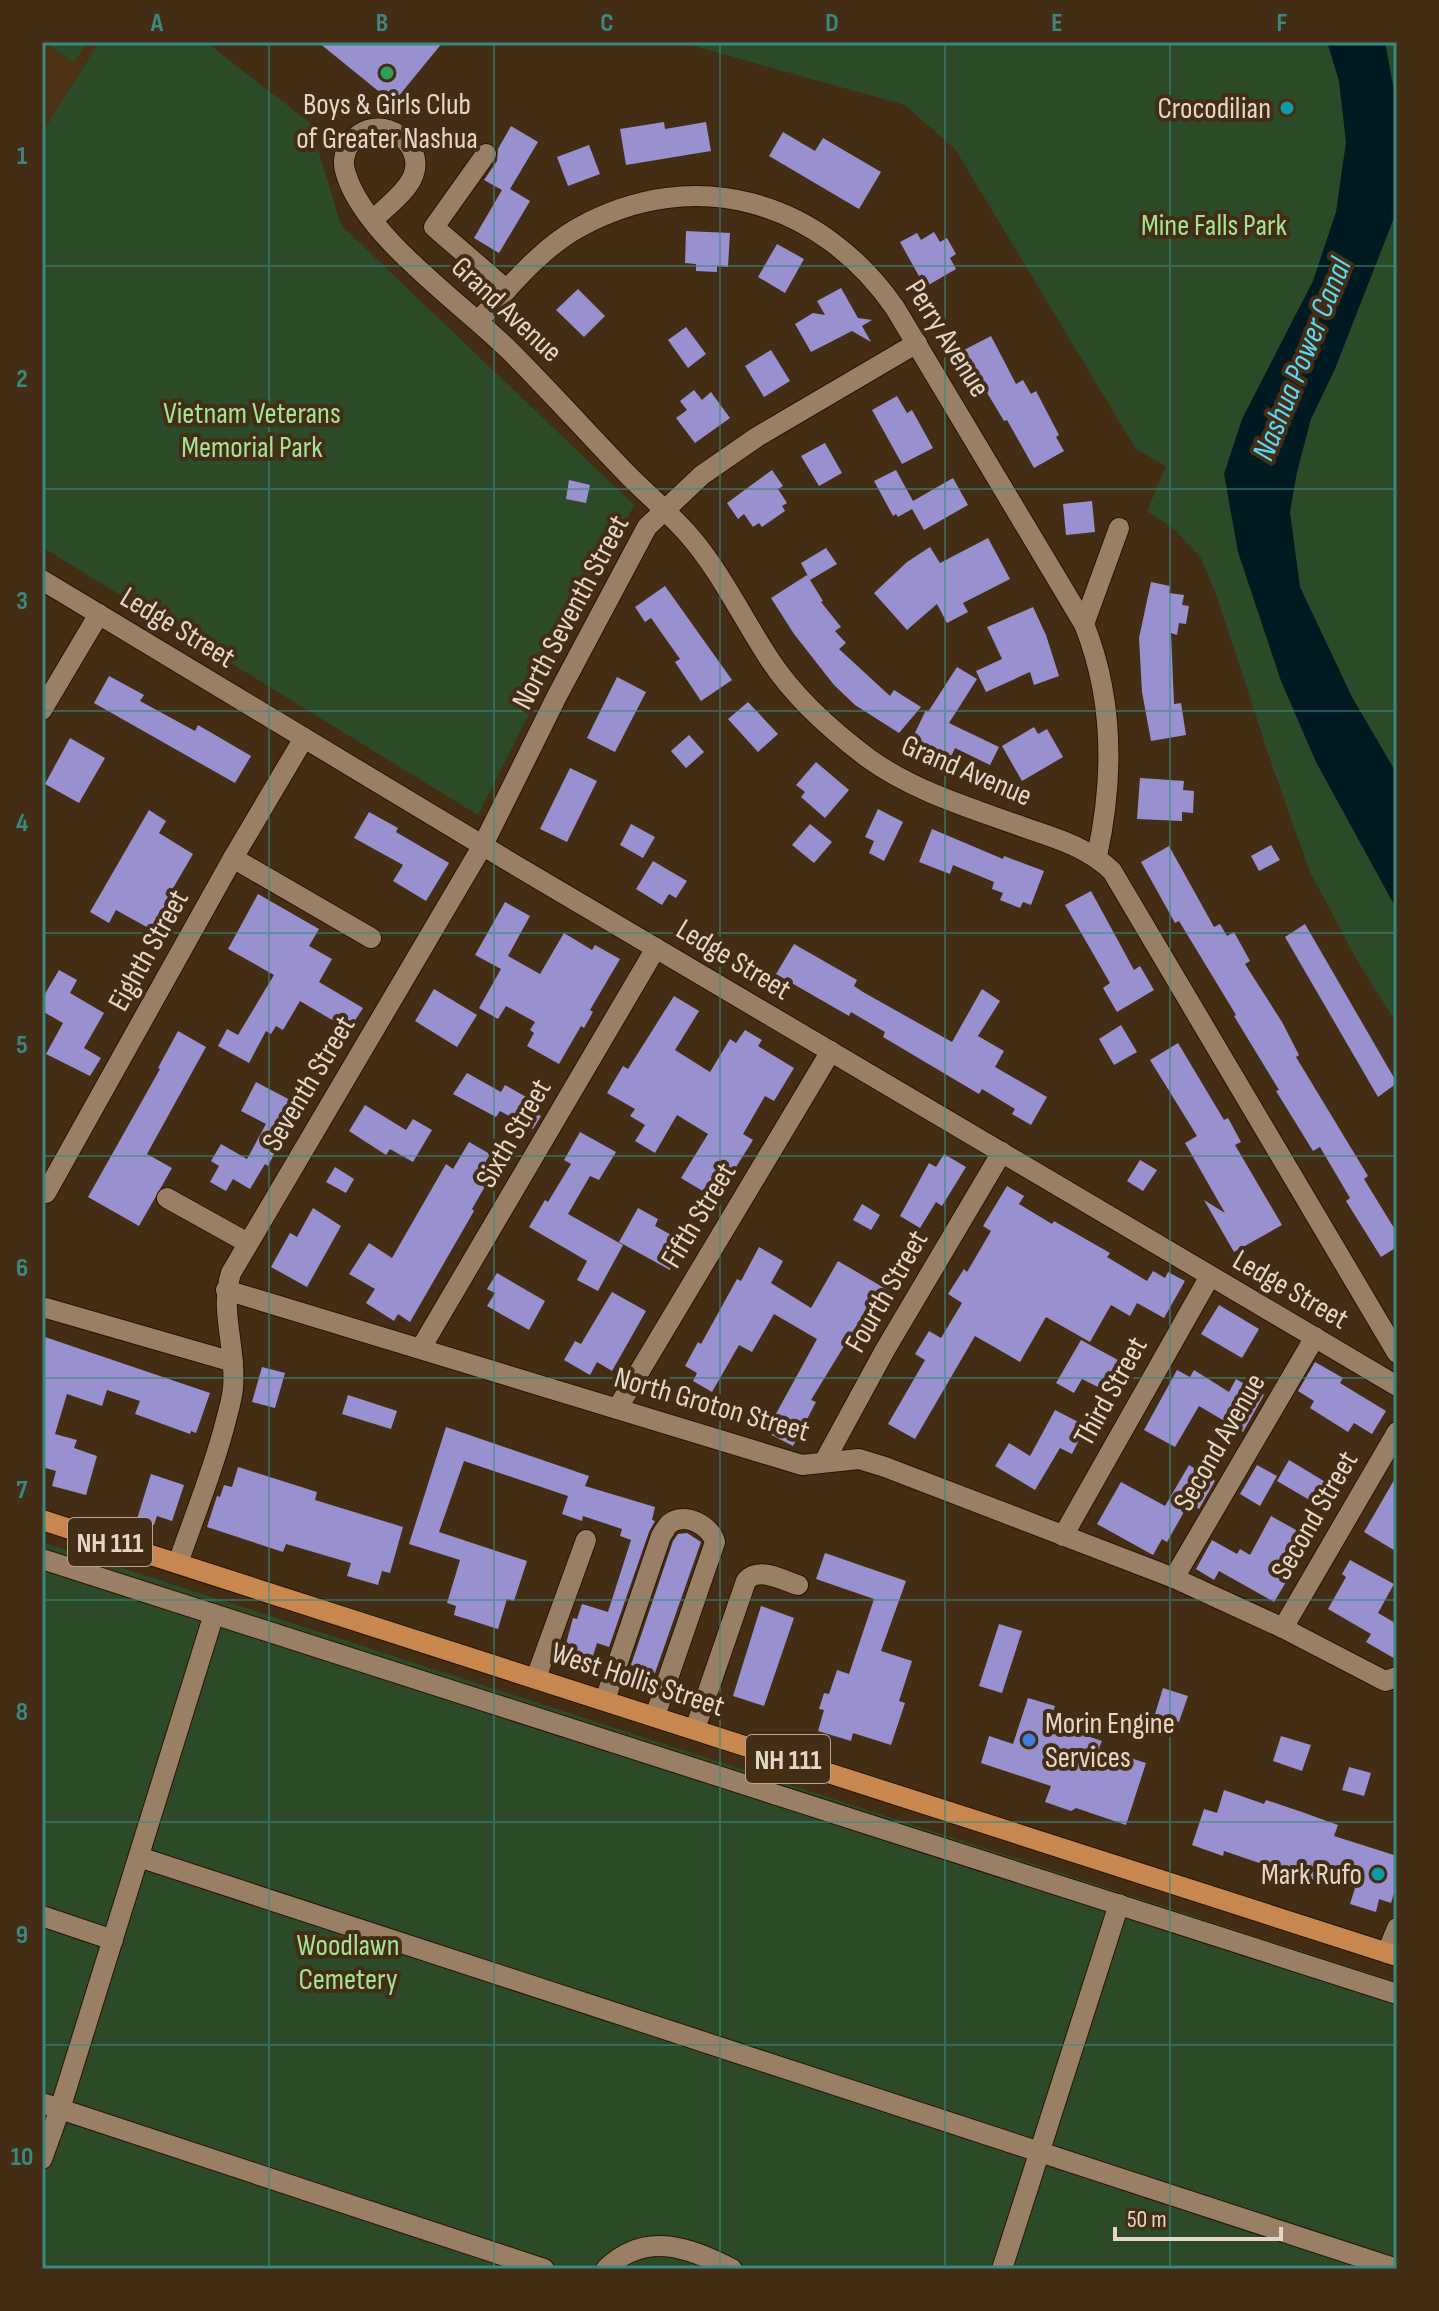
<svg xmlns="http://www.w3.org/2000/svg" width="1439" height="2311" font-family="'Sofia Sans Condensed',sans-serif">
	<rect width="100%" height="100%" fill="#432d15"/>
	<polygon fill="#4c3112" points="42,42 99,42 42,133"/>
	<g fill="#2d4a28">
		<polygon points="44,42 87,42 74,63"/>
		<polygon points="99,42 206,42 310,123 341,225 634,505 478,815 42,547 42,133"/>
		<polygon points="680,42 1397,42 1397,1024 1358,962 1310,872 1273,768 1217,597 1201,558 1175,530 1147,511 1166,466 1136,449 955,149 905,105"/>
		<polygon points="42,1542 1397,1982 1397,2269 42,2269"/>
	</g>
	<polygon fill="#001a21" points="1327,42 1385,42 1397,107 1397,200 1394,218 1335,369 1311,419 1297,472 1290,512 1300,587 1352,697 1397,774 1397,910 1316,762 1281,681 1238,552 1224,474 1242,419 1313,281 1336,212 1346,142 1339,81"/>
	<g fill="#9991cf">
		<polygon points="318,42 443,42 393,103"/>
		<polygon points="664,122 665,129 706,122 711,151 626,165 620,129"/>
		<polygon points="511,126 538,142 510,189 530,201 499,253 474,238 502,190 484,180 497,161 498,149"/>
		<polygon points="783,132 815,151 823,138 881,172 859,209 769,156"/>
		<polygon points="589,145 600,174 568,186 557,157"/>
		<polygon points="686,231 730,233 728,267 717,266 717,272 696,271 696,264 685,263"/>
		<polygon points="934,232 940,242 947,238 956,254 950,258 956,269 925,287 900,242 917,233 921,240"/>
		<polygon points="777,244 804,259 785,293 758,277"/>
		<polygon points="841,288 858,318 872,320 862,326 871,342 852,331 811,352 795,324 813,313 825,315 817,301"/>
		<polygon points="578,289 605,316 584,337 556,310"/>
		<polygon points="686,327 706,354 688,368 668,340"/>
		<polygon points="991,336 1016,384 1023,380 1031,394 1036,391 1059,435 1056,437 1064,451 1034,468 1007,420 1004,421 962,351"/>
		<polygon points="771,350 790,381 764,397 745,366"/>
		<polygon points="694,390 702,400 711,392 730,418 695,443 676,418 687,410 680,401"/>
		<polygon points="897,396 907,413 912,410 933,448 902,464 872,410"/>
		<polygon points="825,443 842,473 819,486 801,456"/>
		<polygon points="772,470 783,486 778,489 787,503 782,506 785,511 762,527 759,523 753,527 744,514 738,519 727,503"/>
		<polygon points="896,470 913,501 953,478 968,505 924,530 912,509 898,517 896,514 893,516 874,481"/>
		<polygon points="569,480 590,485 586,503 566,499"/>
		<polygon points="1092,501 1095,532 1066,535 1063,504"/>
		<polygon points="988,538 1010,579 963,603 968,612 947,623 937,604 907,630 874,593 907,562 930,547 940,563"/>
		<polygon points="826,548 837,564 810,580 823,601 821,602 841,627 835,631 846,643 839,649 890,696 894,690 921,707 899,733 855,705 834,685 794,634 771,598 807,575 809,578 801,563"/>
		<polygon points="1151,582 1170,586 1169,593 1184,595 1182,605 1189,606 1186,624 1179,623 1177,635 1171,633 1174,704 1181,703 1186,735 1151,741 1142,692 1139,638"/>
		<polygon points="665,586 732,680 701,701 675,662 680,659 651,618 645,622 635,607"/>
		<polygon points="1033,607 1046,635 1059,676 1034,685 1030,672 986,692 976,671 1002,659 987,627"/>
		<polygon points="957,667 977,679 949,723 999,747 990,765 955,748 949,761 911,741 926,710 928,712"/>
		<polygon points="109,676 144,695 140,701 195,731 198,725 251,756 235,783 94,703"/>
		<polygon points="617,677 646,692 615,752 587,738"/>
		<polygon points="748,702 778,734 758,752 728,719"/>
		<polygon points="1034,727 1038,734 1047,729 1063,757 1022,781 1002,746"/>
		<polygon points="689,735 704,752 686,768 671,751"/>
		<polygon points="70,738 105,758 79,803 45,784"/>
		<polygon points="816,762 849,790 825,818 801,797 805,792 796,785"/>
		<polygon points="570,768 597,781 567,842 540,829"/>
		<polygon points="1140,778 1184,781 1183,790 1194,791 1193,813 1182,812 1182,821 1137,819"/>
		<polygon points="878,809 903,822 884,861 869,853 874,841 865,837"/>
		<polygon points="149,810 166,821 159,833 193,854 165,902 167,903 152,930 116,910 109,923 90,912"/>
		<polygon points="369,812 398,828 396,832 449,863 426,901 393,881 403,865 354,838"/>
		<polygon points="631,824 655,837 643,858 620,845"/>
		<polygon points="810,824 832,842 814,863 792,845"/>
		<polygon points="932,829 1003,859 1004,856 1044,871 1031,905 1023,902 1020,908 1000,900 1003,893 992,889 994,882 953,865 950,874 919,862"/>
		<polygon points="1271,845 1280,860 1259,871 1251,856"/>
		<polygon points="1169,846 1214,927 1220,924 1227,936 1234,932 1250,961 1245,964 1282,1022 1299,1055 1296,1057 1368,1176 1364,1179 1397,1233 1397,1247 1381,1257 1346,1201 1350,1198 1320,1147 1313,1151 1276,1091 1279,1090 1234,1016 1236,1015 1179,921 1175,923 1141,862"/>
		<polygon points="653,861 687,881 676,898 669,894 662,905 636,889"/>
		<polygon points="1091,891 1134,970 1140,966 1154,990 1117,1012 1103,988 1110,983 1065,905"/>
		<polygon points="258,894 319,929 309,946 332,959 319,982 363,1008 349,1030 300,1001 283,1030 276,1026 271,1034 266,1031 249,1063 218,1046 227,1029 238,1035 274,975 228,949"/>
		<polygon points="505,902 530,916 508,956 540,974 564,933 592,950 595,945 620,959 590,1010 593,1012 584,1028 581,1026 559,1064 527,1046 534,1033 530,1030 535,1022 506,1006 498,1019 479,1008 501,969 475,955"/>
		<polygon points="1305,924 1397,1083 1378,1097 1285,937"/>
		<polygon points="794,944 857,980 854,986 863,992 952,1042 982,989 1000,1001 978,1036 1004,1051 995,1067 1047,1097 1031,1125 1012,1114 1015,1109 982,1089 979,1094 883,1037 885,1032 851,1012 849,1016 776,974"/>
		<polygon points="59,970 77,980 70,993 104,1013 84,1048 101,1058 90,1076 46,1054 63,1023 42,1011 42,999"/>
		<polygon points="434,989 477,1015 457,1047 415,1021"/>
		<polygon points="674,996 699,1011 675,1050 710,1072 730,1039 736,1043 745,1030 762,1040 758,1046 794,1068 774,1101 765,1096 743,1134 753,1140 716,1199 681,1178 708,1134 677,1115 655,1153 635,1141 645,1125 630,1116 635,1109 607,1093 623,1066 628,1069"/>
		<polygon points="1121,1025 1137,1052 1114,1065 1099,1039"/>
		<polygon points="178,1031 206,1047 147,1154 172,1168 139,1226 88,1197 160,1069 158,1068"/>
		<polygon points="1178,1043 1224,1120 1228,1118 1241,1142 1235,1145 1282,1225 1234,1252 1204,1200 1225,1213 1185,1143 1197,1136 1150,1060"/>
		<polygon points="467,1073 501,1092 505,1085 535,1102 531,1110 541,1116 533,1129 500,1111 496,1117 453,1094"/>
		<polygon points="256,1082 294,1102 288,1112 298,1118 288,1136 284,1134 268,1166 265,1164 250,1189 233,1179 226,1191 210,1182 219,1166 211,1161 221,1144 247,1159 266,1124 241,1111"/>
		<polygon points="365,1105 406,1130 413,1119 432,1130 413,1162 390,1149 386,1155 349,1131"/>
		<polygon points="580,1132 616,1152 599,1180 590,1176 568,1214 623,1245 598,1291 577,1280 587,1261 529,1227 545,1200 548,1202 571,1164 564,1160"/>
		<polygon points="469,1142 490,1154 485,1163 495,1169 472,1209 474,1211 410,1322 398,1314 394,1321 366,1303 375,1289 349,1274 369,1243 392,1258 446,1164 453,1169"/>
		<polygon points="944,1154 966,1167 942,1206 936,1202 920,1228 900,1216 929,1163 936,1167"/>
		<polygon points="1140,1160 1157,1170 1143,1191 1127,1181"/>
		<polygon points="335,1167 354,1179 346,1193 326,1182"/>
		<polygon points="1007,1186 1024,1196 1019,1204 1052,1224 1054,1221 1110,1253 1107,1257 1147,1281 1153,1271 1165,1278 1168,1272 1185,1281 1164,1318 1137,1303 1130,1316 1111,1305 1090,1342 1046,1317 1020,1362 975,1336 915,1439 888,1424 925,1360 915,1354 929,1331 941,1338 962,1303 948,1294 964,1269 967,1272 991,1231 983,1226"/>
		<polygon points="862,1204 880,1215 871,1230 853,1220"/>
		<polygon points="313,1208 341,1226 307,1287 271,1267 290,1233 297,1237"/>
		<polygon points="638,1208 658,1219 655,1226 684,1242 670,1270 619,1242"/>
		<polygon points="759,1247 783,1261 771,1283 811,1308 838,1261 893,1293 873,1327 860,1320 811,1400 816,1402 793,1446 766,1432 817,1339 774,1314 752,1352 739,1345 712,1392 693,1381 697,1373 685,1366 698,1342 701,1344 737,1279 741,1281"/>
		<polygon points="497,1273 545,1301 529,1330 487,1306 495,1293 487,1289"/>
		<polygon points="612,1292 646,1311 612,1371 597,1362 590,1375 564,1360 575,1341 581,1344"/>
		<polygon points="1219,1305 1259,1329 1242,1358 1201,1334"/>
		<polygon points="42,1336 210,1393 196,1433 191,1431 190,1434 135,1414 140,1401 107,1390 102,1406 67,1394 55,1434 77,1440 74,1448 97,1456 86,1495 52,1486 56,1471 42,1467"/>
		<polygon points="1081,1340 1129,1366 1118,1388 1105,1382 1102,1389 1082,1379 1074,1393 1056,1383"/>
		<polygon points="1315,1362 1343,1378 1340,1383 1386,1411 1372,1434 1354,1423 1348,1432 1310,1408 1314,1401 1298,1391"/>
		<polygon points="262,1367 285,1373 275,1408 252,1402"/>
		<polygon points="1177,1370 1190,1377 1194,1370 1229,1392 1236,1379 1264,1395 1243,1432 1199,1406 1175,1447 1144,1430"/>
		<polygon points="348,1395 397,1411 391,1429 342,1414"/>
		<polygon points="1055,1410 1086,1426 1072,1454 1060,1448 1035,1490 995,1466 1009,1443 1030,1456"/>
		<polygon points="446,1427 589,1476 585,1486 655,1507 652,1520 655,1521 649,1532 609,1647 597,1643 592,1659 564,1651 573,1618 577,1619 582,1604 608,1612 631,1540 620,1536 622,1529 583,1516 582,1521 562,1514 568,1496 464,1461 439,1532 527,1561 514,1601 507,1599 498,1629 454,1615 456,1606 447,1603 460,1560 409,1544"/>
		<polygon points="1289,1460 1337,1489 1325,1509 1277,1481"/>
		<polygon points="1189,1465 1215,1481 1199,1509 1189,1503 1167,1542 1162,1539 1153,1555 1097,1524 1121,1482 1165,1506"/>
		<polygon points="1257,1465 1277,1476 1260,1506 1240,1494"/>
		<polygon points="238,1467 317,1492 315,1500 403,1527 390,1573 382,1571 378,1585 347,1576 351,1563 286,1544 283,1552 207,1527 217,1496 220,1497 224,1485 232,1487"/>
		<polygon points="151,1474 184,1485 172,1521 157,1516 154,1525 137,1519"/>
		<polygon points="1397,1475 1397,1552 1364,1532"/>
		<polygon points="1271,1516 1312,1539 1274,1602 1219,1571 1214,1580 1196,1569 1212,1540 1237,1554 1240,1549 1250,1555"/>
		<polygon points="687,1533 701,1542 655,1673 631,1665 673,1541 678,1534"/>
		<polygon points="825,1553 906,1581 881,1651 912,1661 899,1701 905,1703 891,1745 853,1733 851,1741 818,1731 824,1710 819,1709 824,1693 829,1694 837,1670 849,1674 874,1599 816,1579"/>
		<polygon points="1350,1560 1394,1584 1378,1613 1397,1624 1397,1660 1366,1642 1371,1634 1328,1609 1346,1577 1342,1574"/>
		<polygon points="761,1606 794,1618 764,1706 733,1696"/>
		<polygon points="999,1624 1022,1631 1002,1693 979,1686"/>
		<polygon points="1163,1688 1188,1696 1179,1722 1155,1714"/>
		<polygon points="1028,1698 1055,1706 1049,1723 1102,1741 1099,1748 1146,1763 1126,1825 1076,1808 1071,1811 1045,1802 1051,1786 981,1763 989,1736 1013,1744"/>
		<polygon points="1281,1736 1311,1745 1302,1771 1273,1761"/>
		<polygon points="1349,1767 1371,1773 1364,1796 1342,1790"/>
		<polygon points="1224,1790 1264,1804 1266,1800 1302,1812 1338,1825 1334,1836 1397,1856 1397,1883 1391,1903 1379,1899 1376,1912 1350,1904 1355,1888 1316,1874 1314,1880 1272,1864 1271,1867 1224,1851 1223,1856 1192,1845 1204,1809 1217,1813"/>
	</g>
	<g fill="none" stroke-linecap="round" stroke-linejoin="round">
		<g stroke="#291500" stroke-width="22">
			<g id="minor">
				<polyline points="486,154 434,227 507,290"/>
				<path d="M373,220C384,209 399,198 408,185C436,147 377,105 350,144C344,152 342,164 346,174C365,237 464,305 511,352C552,393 589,435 629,476C648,495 669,513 687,533C720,570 743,619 770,660C795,698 832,731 868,758C913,791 971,808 1023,827C1056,838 1087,847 1112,871L1397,1353"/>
				<path d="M479,320C509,288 539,250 578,228C695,163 821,201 895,308L1084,624C1114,699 1114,778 1097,856"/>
				<polyline points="42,580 505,859 1397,1386"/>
				<polyline points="1084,624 1119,528"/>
				<polyline points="42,710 99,614"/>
				<polyline points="233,858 371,938"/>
				<polyline points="46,1193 233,858 304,738"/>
				<polyline points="167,1198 248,1243"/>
				<polyline points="226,1290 802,1465 859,1459 885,1467 1174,1578 1283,1628 1385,1681 1397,1677"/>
				<polyline points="42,1309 46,1308 233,1362"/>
				<polyline points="421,1348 656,948"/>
				<polyline points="617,1409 831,1051"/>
				<polyline points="824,1462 885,1350 1002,1152"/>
				<polyline points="1063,1536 1210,1276"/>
				<polyline points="42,1559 1397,1994"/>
				<path d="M178,1563C194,1517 213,1471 225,1424C228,1412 232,1400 233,1388C237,1349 219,1312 231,1273L483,845L557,696L647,527L702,475L757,437L917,343"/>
				<polyline points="1174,1578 1315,1337"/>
				<polyline points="1283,1628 1397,1432"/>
				<polyline points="536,1678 586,1540"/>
				<path d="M605,1700L661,1536C662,1534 668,1525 669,1524C685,1511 711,1526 715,1542L655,1716"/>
				<path d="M695,1729L746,1581C758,1566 782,1580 798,1585"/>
				<polyline points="139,1857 1397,2269"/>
				<polyline points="42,1916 113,1940"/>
				<polyline points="1387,1953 1397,1928"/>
				<polyline points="42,2103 544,2269"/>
				<polyline points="42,2159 60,2109 214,1614"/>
				<path d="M606,2269C646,2230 690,2248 732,2269"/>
				<polyline points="1002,2269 1119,1904"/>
			</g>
		</g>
		<g stroke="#291500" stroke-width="22">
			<polyline id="major" points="42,1520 1397,1956"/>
		</g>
		<use href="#minor" stroke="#997f65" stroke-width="20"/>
		<use href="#major" stroke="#c8874e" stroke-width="20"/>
	</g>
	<path fill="none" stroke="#3a8980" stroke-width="2" stroke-opacity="0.55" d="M269,42V2269M494,42V2269M720,42V2269M945,42V2269M1170,42V2269M42,266H1397M42,489H1397M42,711H1397M42,933H1397M42,1156H1397M42,1378H1397M42,1600H1397M42,1822H1397M42,2045H1397"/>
	<circle fill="#2e9e5b" stroke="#432d15" stroke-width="3" cx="387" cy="73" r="8"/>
	<g fill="#0f9aa8" stroke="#432d15" stroke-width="3">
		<circle cx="1287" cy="108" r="8"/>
		<circle cx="1378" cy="1874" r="8"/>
	</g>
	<circle fill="#3f7fe0" stroke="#432d15" stroke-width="3" cx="1029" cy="1740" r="8"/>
	<g text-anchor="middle" stroke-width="8" stroke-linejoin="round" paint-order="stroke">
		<g fill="#432d15" stroke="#b4a392" stroke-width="2">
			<rect x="68" y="1518" width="84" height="48" rx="6"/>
			<rect x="746" y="1735" width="84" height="48" rx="6"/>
		</g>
		<g font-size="28" font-weight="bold" fill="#e4d6c8">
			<text x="110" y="1552">NH 111</text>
			<text x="788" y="1769">NH 111</text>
		</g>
		<g font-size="30" fill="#e4d6c8" stroke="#432d15" text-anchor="end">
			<text x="387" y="114" text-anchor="middle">Boys &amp; Girls Club<tspan x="387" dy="34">of Greater Nashua</tspan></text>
			<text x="1271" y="118">Crocodilian</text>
			<text x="1045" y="1733" text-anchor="start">Morin Engine<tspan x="1045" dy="34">Services</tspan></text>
			<text x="1362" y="1884">Mark Rufo</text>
		</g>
		<g font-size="30" fill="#a3e398" stroke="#432d15">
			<text x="1214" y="235">Mine Falls Park</text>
			<text x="252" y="423">Vietnam Veterans<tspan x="252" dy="34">Memorial Park</tspan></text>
			<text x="348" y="1955">Woodlawn<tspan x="348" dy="34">Cemetery</tspan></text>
		</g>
		<g font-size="30" fill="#e4d6c8" stroke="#432d15">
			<text transform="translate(507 309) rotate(43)" y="10">Grand Avenue</text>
			<text transform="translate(948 338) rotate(58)" y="10">Perry Avenue</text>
			<text transform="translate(570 612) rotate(-62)" y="10">North Seventh Street</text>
			<text transform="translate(178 627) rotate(31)" y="10">Ledge Street</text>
			<text transform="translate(967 770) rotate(23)" y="10">Grand Avenue</text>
			<text transform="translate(148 950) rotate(-61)" y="10">Eighth Street</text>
			<text transform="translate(734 959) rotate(31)" y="10">Ledge Street</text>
			<text transform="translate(308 1083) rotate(-59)" y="10">Seventh Street</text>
			<text transform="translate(513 1133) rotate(-60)" y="10">Sixth Street</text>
			<text transform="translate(698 1215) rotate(-59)" y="10">Fifth Street</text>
			<text transform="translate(1291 1289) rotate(30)" y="10">Ledge Street</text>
			<text transform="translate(886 1291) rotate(-60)" y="10">Fourth Street</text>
			<text transform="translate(1110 1391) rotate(-61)" y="10">Third Street</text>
			<text transform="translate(712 1404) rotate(16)" y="10">North Groton Street</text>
			<text transform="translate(1219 1442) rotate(-60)" y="10">Second Avenue</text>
			<text transform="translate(1314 1515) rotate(-60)" y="10">Second Street</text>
			<text transform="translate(638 1679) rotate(18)" y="10">West Hollis Street</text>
		</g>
		<g font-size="32" font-style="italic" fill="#59d9f9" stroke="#432d15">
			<text transform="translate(1301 359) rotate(-68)" y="11">Nashua Power Canal</text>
		</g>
	</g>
	<rect width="1439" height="2311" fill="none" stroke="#432d15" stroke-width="88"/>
	<path d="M1115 2227v12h166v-12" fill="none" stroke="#e4d6c8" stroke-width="4"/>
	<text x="1127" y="2227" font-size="24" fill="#e4d6c8" stroke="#432d15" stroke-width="6" paint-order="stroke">50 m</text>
	<rect x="44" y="44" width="1351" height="2223" fill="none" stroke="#3a8980" stroke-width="3"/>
	<g font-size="26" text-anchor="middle" font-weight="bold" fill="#3a8980">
		<text x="157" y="31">A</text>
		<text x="382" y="31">B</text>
		<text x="607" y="31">C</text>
		<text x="832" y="31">D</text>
		<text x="1057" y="31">E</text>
		<text x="1282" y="31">F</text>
		<text x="22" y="164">1</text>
		<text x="22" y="387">2</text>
		<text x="22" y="609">3</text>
		<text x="22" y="831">4</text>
		<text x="22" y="1053">5</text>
		<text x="22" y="1276">6</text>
		<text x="22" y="1498">7</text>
		<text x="22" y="1720">8</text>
		<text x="22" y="1943">9</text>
		<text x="22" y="2165">10</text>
	</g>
</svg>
